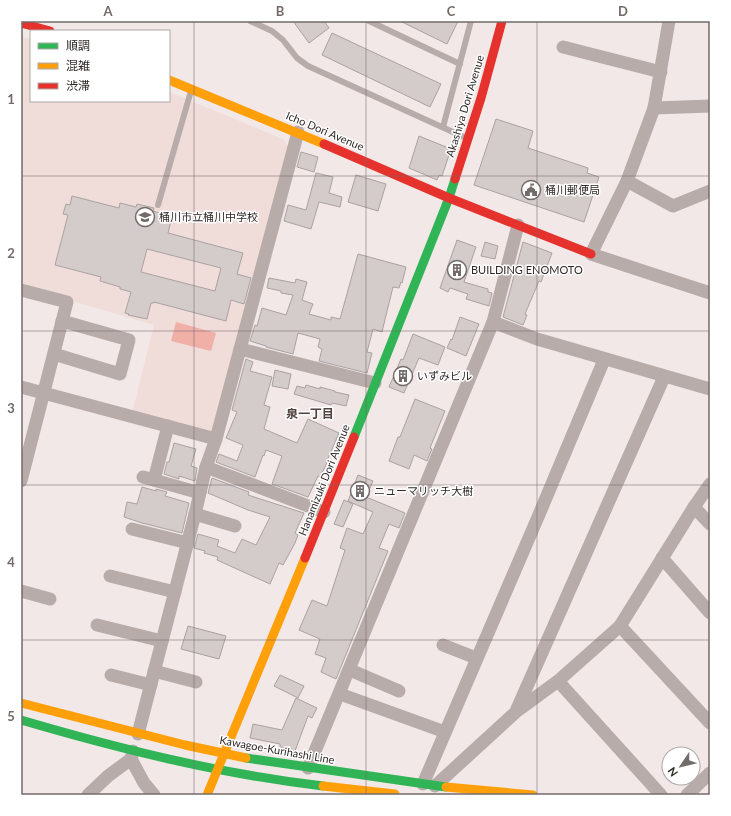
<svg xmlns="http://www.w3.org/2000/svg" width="731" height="816" font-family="Lato,'Noto Sans JP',sans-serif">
	<rect width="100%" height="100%" fill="#f2e8e7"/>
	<polygon fill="#f0dcd9" points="21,37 31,39 31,101 169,101 169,92 283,139 288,147 211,433 132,414 154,325 21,286"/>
	<polygon fill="#f0afa7" points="176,322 216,333 211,351 171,341"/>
	<g fill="#d3cccb" stroke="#aaa2a1" fill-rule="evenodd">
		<polygon points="293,21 324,21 329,28 309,43"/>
		<polygon points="400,21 458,21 447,44"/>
		<polygon points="332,33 441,84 430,107 322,55"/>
		<polygon points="496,119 533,131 528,148 588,168 587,173 599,177 584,222 474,185"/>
		<polygon points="419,136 451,149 442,176 439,175 437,180 409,168"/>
		<polygon points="301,152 318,157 314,172 297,167"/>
		<polygon points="316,173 333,177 329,193 342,197 340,207 319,202 311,229 284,221 288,205 306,210"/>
		<polygon points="356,175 386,184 378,211 348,202"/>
		<path d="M72,196L119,208L120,203L136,207L137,204L154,208L153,211L172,217L168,233L243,253L237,274L251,278L244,304L231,300L226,321L154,302V303H151L147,319L128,315L129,314L125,313L131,292L120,289V287L100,281L101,277L55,265L68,215L63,214L66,204L70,205ZM147,249L221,268L215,291L141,272Z"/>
		<polygon points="457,240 476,247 464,282 488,289 488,292 492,293 489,306 466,299 468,294 450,288 448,292 440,288"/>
		<polygon points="485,242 498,246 495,259 481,256"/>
		<polygon points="523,242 552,253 541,282 539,281 525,314 527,315 523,325 503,317"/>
		<polygon points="358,254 406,267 402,283 401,282 399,288 393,287 382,332 373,329 367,352 372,353 367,373 319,361 322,349 318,347 320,339 298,333 293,354 266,347 266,346 250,341 255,325 257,326 262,308 286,315 293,295 281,293 281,291 267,288 269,278 295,283 296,279 307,282 302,300 313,304 309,314 331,320 331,317 340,319"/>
		<polygon points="460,317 479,324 466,356 447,348 451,339 452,340"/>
		<polygon points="413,334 445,347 438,365 419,358 404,393 389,387 401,359 403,360"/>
		<polygon points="246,359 253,362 250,371 272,377 264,405 270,407 264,429 297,443 308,419 339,433 326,463 327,463 320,477 318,476 308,497 272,484 282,456 266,450 264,456 263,455 255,477 216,462 219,454 237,461 243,445 226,438 237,412 232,410"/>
		<polygon points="275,370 291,374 288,389 272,386"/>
		<polygon points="306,385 320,389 320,387 335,391 335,392 349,395 346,406 332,403 331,405 294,394 297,386 305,388"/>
		<polygon points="415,399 445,411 430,448 432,449 427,461 414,455 409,469 389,461 398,437 400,437"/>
		<polygon points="174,443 196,449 191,466 197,468 195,481 179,476 179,479 164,474 167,462 169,462"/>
		<polygon points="358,475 373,481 366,497 405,513 399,528 389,524 379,548 388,551 336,679 321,672 326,658 315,654 320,639 299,630 312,600 327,606 345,550 340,548 347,528 363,534 373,512 348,501"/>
		<polygon points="212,478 249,492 248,495 304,513 295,533 298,535 295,543 283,565 279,563 270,584 217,560 218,557 204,553 205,551 194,548 198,534 219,540 217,546 235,553 242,539 256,545 270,517 248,510 208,493"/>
		<polygon points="142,487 156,491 156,489 167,492 165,496 189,503 182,533 142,523 124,517 127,502 137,504"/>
		<polygon points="344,500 353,504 343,527 334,524"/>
		<polygon points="188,626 226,636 219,659 181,649"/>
		<polygon points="280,675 304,686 298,698 274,686"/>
		<polygon points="296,698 317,708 312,718 308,716 295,751 280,747 280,744 250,738 253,724 282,730"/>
	</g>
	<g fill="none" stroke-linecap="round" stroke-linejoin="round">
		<g stroke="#b8acaa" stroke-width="6">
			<polyline points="250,21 272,31 283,40 297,58 308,66 466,138"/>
			<polyline points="369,21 460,64"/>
			<polyline points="443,127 471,21"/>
			<polyline points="158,205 191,91"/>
		</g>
		<g stroke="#b8acaa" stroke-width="13">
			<polyline points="669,21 654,108 627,181 591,254 710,293"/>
			<polyline points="563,47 661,72"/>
			<polyline points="654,108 710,106"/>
			<polyline points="627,181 673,206 710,191"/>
			<polyline points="21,290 67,302 21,481"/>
			<polyline points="493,322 537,339 710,389"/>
			<polyline points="240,349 375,383"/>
			<polyline points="54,354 120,374 129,340 62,321"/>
			<polyline points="21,387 216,439"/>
			<polyline points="206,467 324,512"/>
			<polyline points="143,477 200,493"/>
			<polyline points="154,480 168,426"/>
			<polyline points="694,507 710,524"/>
			<polyline points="195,514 235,526"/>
			<polyline points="132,529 188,543"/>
			<polyline points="662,558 710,613"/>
			<polyline points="110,576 175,592"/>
			<polyline points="21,591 50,599"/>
			<polyline points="97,625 162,641"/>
			<polyline points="620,626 710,723"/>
			<polyline points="443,645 476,658"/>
			<polyline points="350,670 399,691"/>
			<polyline points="154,671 196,682"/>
			<polyline points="111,675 151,685"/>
			<polyline points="558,681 661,795"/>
			<polyline points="340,694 445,732"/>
			<polyline points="517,709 664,377"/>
			<polyline points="138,734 195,514 206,467 216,439 298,132"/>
			<polyline points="131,759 144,783 154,795"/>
			<polyline points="308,768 493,322 518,225"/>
			<polyline points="423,784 538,517 604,360"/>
			<polyline points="435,786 517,711 558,681 620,626 694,507 710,484"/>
			<polyline points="88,795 108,776 131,759 133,751"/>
			<polyline points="687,795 710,773"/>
		</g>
		<g stroke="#30b455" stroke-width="9">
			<polyline points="354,437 449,198 455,179"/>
			<path d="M21,720C120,749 220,774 323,786"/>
			<polyline points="246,758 446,787"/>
		</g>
		<g stroke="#ff9f0a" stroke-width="9">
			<polyline points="169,80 324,144"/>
			<polyline points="21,703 185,745 246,758"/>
			<polyline points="323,786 395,794"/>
			<polyline points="446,787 533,795"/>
			<polyline points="207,795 305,558"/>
		</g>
		<g stroke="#e5322d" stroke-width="9">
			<polyline points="21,23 50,31"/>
			<polyline points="324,144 449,198 591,254"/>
			<polyline points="455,179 481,98 502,21"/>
			<polyline points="305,558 354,437"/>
		</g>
	</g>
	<path fill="none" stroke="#736b6a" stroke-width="1" stroke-opacity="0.55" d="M194,21V795M366,21V795M537,21V795M21,176H710M21,331H710M21,485H710M21,640H710"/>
	<defs>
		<g id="civic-ring" transform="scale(1)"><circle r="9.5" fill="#fff" stroke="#736b6a" stroke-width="1.5"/><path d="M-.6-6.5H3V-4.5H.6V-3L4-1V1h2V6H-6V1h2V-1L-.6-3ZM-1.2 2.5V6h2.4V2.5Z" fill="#736b6a"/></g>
		<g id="school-ring" transform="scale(1)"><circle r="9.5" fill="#fff" stroke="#736b6a" stroke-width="1.5"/><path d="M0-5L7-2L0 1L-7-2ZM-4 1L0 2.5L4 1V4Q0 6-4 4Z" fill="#736b6a"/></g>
		<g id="building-ring" transform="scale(1)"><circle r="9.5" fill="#fff" stroke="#736b6a" stroke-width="1.5"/><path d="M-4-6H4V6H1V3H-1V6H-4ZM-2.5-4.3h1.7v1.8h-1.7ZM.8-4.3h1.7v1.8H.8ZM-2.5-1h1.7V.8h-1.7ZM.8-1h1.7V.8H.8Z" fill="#736b6a"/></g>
	</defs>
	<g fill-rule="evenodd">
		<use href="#civic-ring" x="531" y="190"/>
		<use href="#school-ring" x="145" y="217"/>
		<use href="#building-ring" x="457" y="270"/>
		<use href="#building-ring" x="403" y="376"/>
		<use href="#building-ring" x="360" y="491"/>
	</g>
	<g text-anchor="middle" stroke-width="3" stroke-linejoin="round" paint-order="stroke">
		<g font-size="11" fill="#2f2827" stroke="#fff">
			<text transform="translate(465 106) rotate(-73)" y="4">Akashiya Dori Avenue</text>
			<text transform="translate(325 131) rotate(23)" y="4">Icho Dori Avenue</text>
			<text transform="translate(324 480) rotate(-68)" y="4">Hanamizuki Dori Avenue</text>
			<text transform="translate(277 750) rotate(10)" y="4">Kawagoe-Kurihashi Line</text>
		</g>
		<g font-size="11" fill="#2f2827" stroke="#fff" text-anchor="start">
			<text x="545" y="194">桶川郵便局</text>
			<text x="159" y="221">桶川市立桶川中学校</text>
			<text x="471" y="274">BUILDING ENOMOTO</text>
			<text x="417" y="380">いずみビル</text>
			<text x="374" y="495">ニューマリッチ大樹</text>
		</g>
		<g font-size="12" font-weight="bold" fill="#524341" stroke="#fff">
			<text x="310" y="418">泉一丁目</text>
		</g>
	</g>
	<rect width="731" height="816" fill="none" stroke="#ffffff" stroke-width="44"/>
	<rect x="30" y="30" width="140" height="72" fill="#ffffff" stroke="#aca9a9"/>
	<rect x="38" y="43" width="20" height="6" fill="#30b455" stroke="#aca9a9"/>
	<text x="66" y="50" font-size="12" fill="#2f2827">順調</text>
	<rect x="38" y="63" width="20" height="6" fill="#ff9f0a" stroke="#aca9a9"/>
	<text x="66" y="70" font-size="12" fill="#2f2827">混雑</text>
	<rect x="38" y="83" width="20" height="6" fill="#e5322d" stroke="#aca9a9"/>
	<text x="66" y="90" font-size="12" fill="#2f2827">渋滞</text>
	<g transform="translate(681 766) rotate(235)"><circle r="19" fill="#ffffff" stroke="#aca9a9"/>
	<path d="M0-3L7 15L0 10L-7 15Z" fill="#736b6a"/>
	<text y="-6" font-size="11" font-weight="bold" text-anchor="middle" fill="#2f2827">N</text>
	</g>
	<rect x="22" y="22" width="687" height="772" fill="none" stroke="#736b6a" stroke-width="1.5"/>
	<g font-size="13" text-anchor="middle" font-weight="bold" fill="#736b6a">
		<text x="108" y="16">A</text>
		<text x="280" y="16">B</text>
		<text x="451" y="16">C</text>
		<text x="623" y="16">D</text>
		<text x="11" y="104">1</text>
		<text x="11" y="258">2</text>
		<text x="11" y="413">3</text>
		<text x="11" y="567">4</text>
		<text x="11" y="721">5</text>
	</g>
</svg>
